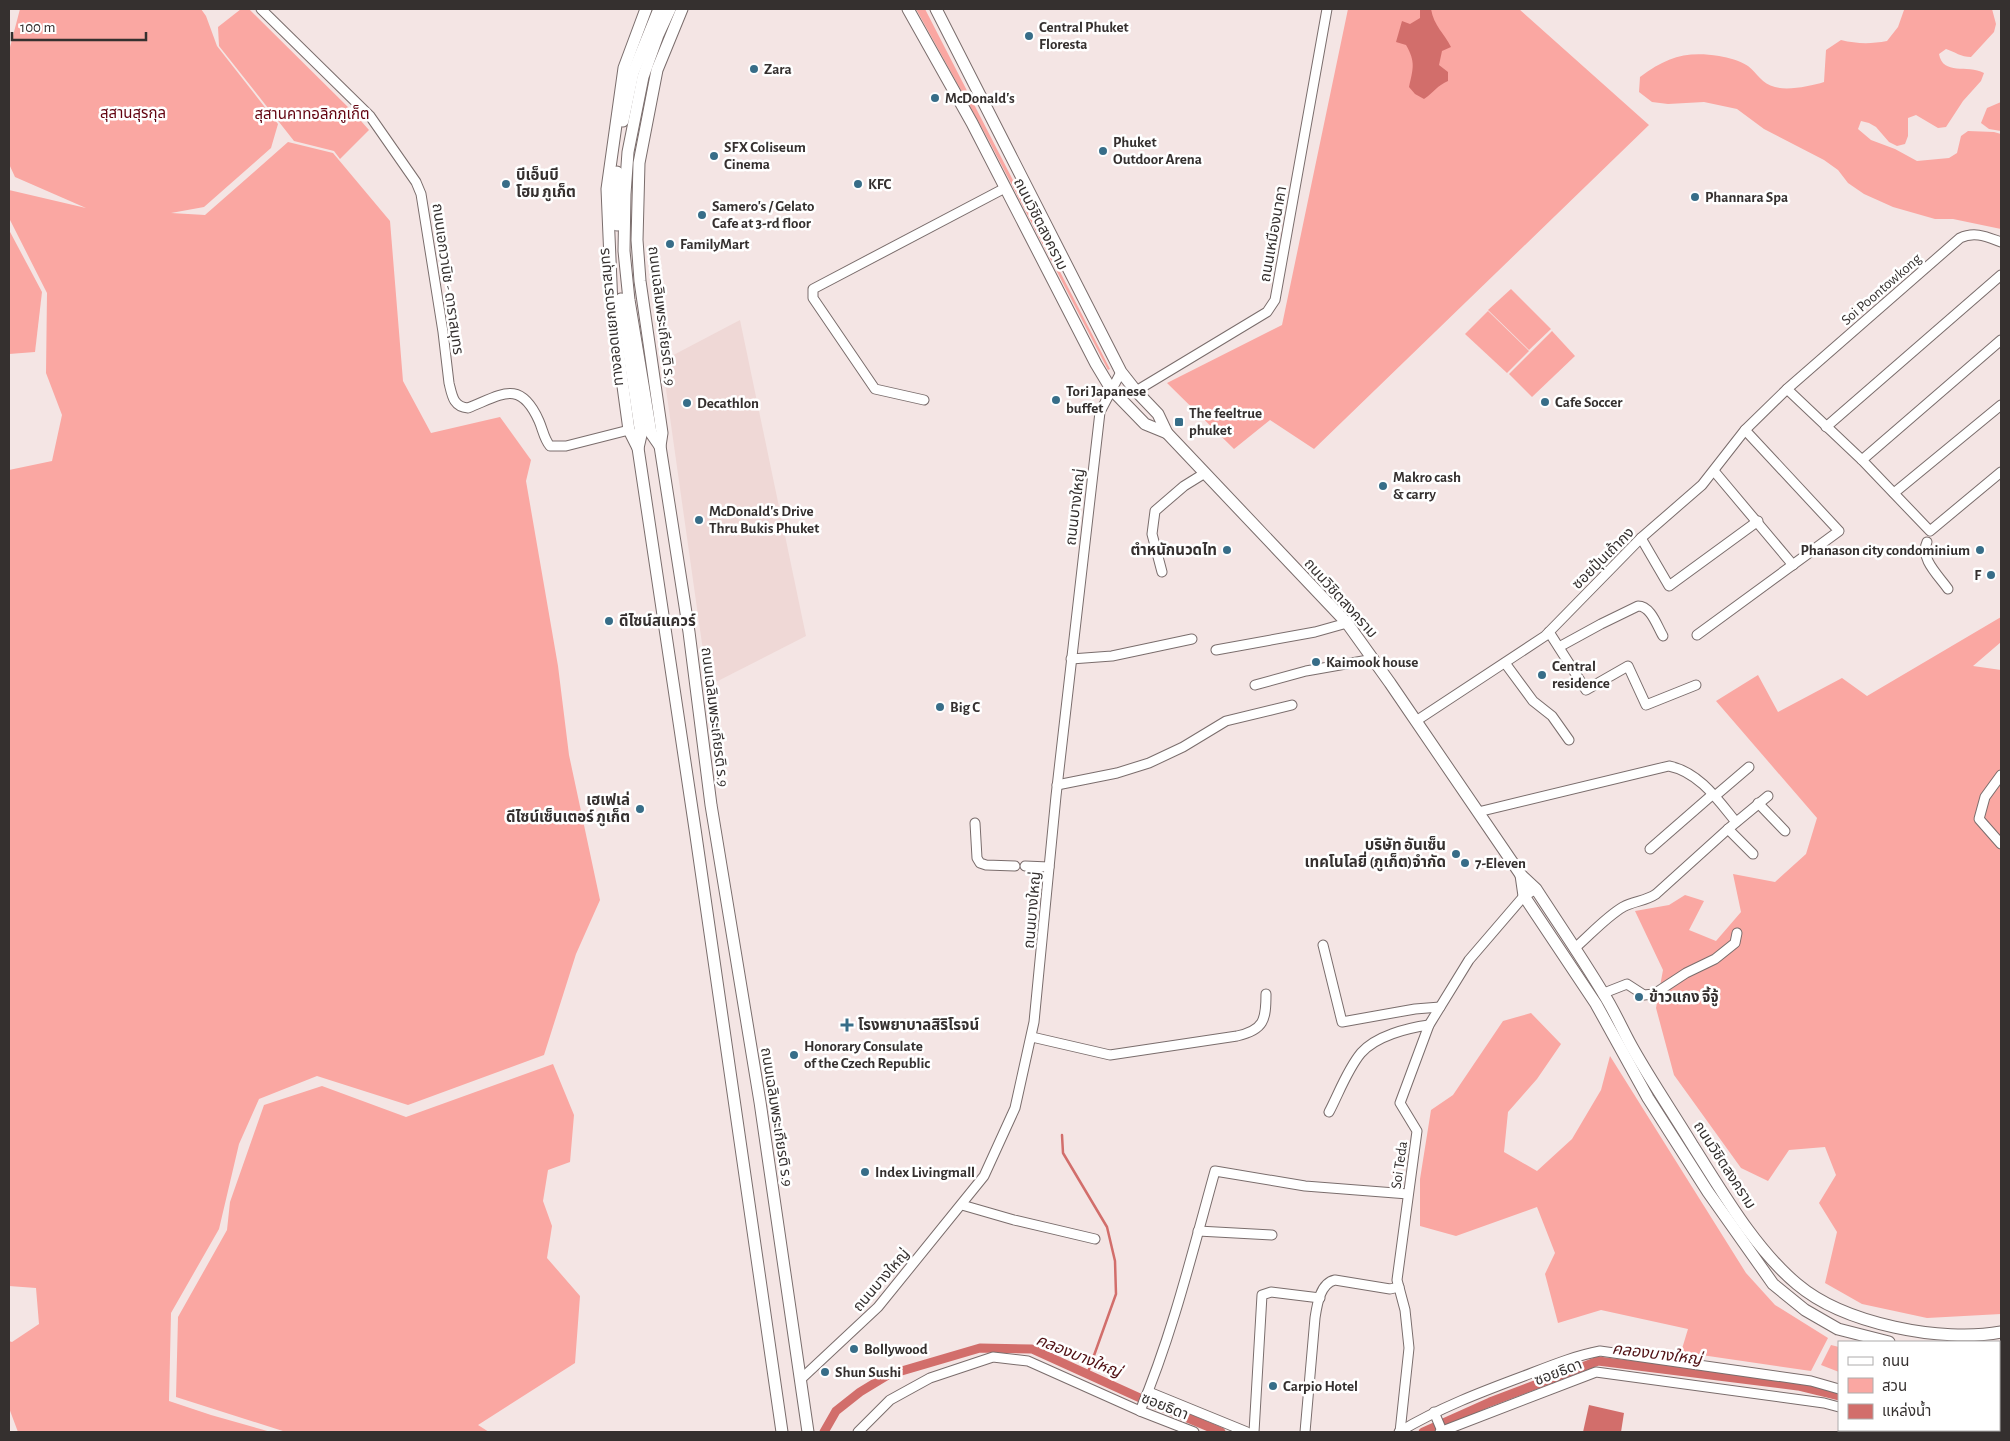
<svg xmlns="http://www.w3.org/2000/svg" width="2010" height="1441" font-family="'Alegreya Sans','Noto Sans Thai',sans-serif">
	<rect width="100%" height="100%" fill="#f4e5e4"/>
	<polygon fill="#efd8d6" points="740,320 806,636 708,686 662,361"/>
	<g fill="#faa7a2">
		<polygon points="20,9 201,9 206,16 217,46 278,124 271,148 204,207 171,213 205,215 288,142 333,153 390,221 403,381 431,433 500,417 531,460 526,481 558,666 569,755 600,900 576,954 544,1055 408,1105 317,1076 259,1099 239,1144 219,1229 171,1313 169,1401 211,1415 271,1432 18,1432 9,1408 9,1341 12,1342 39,1324 36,1288 9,1286 9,470 52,461 62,415 46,373 47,293 9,218 9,190 86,208 15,177 9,164 9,51"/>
		<polygon points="241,9 249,9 353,112 369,130 340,159 334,151 294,141 219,46 218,27"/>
		<polygon points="916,9 925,9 1110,369 1108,370 988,139"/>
		<polygon points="1348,9 1519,9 1649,125 1314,449 1270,420 1234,449 1167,383 1282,325"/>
		<path d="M1900,9H1992L1996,24L1994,32L1971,57C1961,57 1955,52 1946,49L1939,54C1943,76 1967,64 1984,73L1981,81L1963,101L1946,127L1938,128L1916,115L1908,118V136L1905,144L1897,146L1889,142L1876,127L1869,123L1861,121L1858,129L1871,140L1895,149L1917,161L1949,158L1957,153L1961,136L1968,131L1994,132L2001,134V229L1953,219H1935L1893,207L1864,194L1848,183L1838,170L1824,160L1764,129L1737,109L1704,102L1668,104L1652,102L1639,92L1640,77C1667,57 1686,51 1719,56C1729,58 1739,60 1748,66C1757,73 1762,84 1775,87C1788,91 1811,86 1824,82L1826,50L1841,40C1857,44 1871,44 1887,41L1898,27L1904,10Z"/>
		<polygon points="2001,102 2001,131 1989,129 1981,123 1987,108"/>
		<polygon points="9,230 42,292 35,352 9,354"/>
		<polygon points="1511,289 1551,329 1529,350 1488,310"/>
		<polygon points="1488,311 1529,351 1507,373 1465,334"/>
		<polygon points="1552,331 1575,356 1532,397 1509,374"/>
		<polygon points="2001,617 2001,642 1973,666 2001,670 2001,1314 1927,1318 1862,1304 1825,1283 1837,1232 1819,1203 1836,1175 1825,1147 1789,1150 1768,1181 1741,1168 1674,1075 1656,1008 1663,970 1635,911 1669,905 1685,895 1704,901 1689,930 1716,941 1741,912 1733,874 1775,882 1806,854 1817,818 1716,701 1758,675 1778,712 1842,678 1867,696"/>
		<polygon points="1531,1013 1561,1044 1537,1079 1508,1112 1504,1152 1537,1171 1572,1139 1601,1090 1610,1056 1746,1273 1775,1305 1828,1338 1811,1371 1681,1352 1688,1329 1601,1310 1558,1323 1545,1274 1555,1253 1537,1207 1456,1236 1420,1226 1420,1179 1431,1110 1453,1095 1503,1021"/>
		<polygon points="553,1064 574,1115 570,1162 548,1170 543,1201 552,1226 547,1258 580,1296 575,1363 478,1425 489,1432 286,1432 176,1397 178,1317 227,1230 230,1202 264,1105 322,1086 406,1117"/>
		<polygon points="1831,1345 1839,1347 1839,1372 1821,1365"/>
	</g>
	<g fill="#d26e6b">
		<path d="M1420,9H1431C1434,26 1444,33 1451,47L1442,51L1439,65L1448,72V81C1438,85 1433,93 1424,99L1415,94L1409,87C1413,69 1416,62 1406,45L1396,42L1402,21L1410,24L1420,18Z"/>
		<polygon points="1589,1405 1624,1413 1621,1432 1583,1432"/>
	</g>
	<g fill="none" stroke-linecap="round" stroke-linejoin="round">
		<polyline stroke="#d26e6b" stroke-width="2.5" points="1062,1135 1063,1153 1107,1227 1115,1261 1116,1294 1087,1375"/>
		<g stroke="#d26e6b" stroke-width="9">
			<polyline points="1905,1430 1910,1432"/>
			<polyline points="824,1432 836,1411 860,1392 888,1375 980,1348 1032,1349 1140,1398 1221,1432"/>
			<polyline points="1423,1432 1490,1402 1598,1361 1798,1386 1839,1396"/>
		</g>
		<g stroke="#7a6d6c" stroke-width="11">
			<g id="minor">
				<path d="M261,9L370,116L416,182L421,194L443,332L449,383C452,395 453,407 468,408C501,395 520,378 539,421C543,430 544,439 550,446H566L629,430"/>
				<polyline points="1787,389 1862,460 1930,531 2001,472"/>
				<polyline points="1136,391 1267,312 1275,300 1327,9"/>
				<polyline points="924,400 875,389 813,298 813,289 1005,188"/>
				<polyline points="1826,427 2001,275"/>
				<polyline points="1862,460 2001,340"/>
				<polyline points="1714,471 1793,565"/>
				<polyline points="1894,493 2001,405"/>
				<polyline points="1641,538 1669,586 1758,521"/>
				<path d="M1927,542C1919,558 1939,576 1948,589"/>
				<polyline points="1162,572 1152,534 1155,511 1184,486 1205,473"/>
				<polyline points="1549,632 1586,690 1628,666 1646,705 1696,685"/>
				<polyline points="1697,635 1839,531 1745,430"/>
				<path d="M1559,647L1601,624L1638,606C1651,606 1657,626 1663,636"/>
				<polyline points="1216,650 1315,632 1347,623"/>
				<polyline points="1071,659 1112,656 1192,639"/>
				<polyline points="1505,663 1533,701 1552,716 1569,740"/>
				<polyline points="1255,685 1306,671 1374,659"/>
				<path d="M1416,721L1545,636L1641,538L1702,485L1745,430L1787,389L1960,238C1975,231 1987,237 2001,242"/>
				<polyline points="2001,775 1985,797 1979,819 2001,844"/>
				<polyline points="1057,785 1117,773 1149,763 1183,747 1226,721 1292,705"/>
				<polyline points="1715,796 1749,767"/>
				<polyline points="1758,803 1785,831"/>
				<path d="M1478,812L1669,766C1699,772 1718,800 1736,822"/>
				<polyline points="975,823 977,858 980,863 986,865 1015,866"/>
				<polyline points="1728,829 1753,854"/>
				<polyline points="1650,849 1712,795"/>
				<polyline points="1025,866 1049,867"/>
				<polyline points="1323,945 1342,1022 1415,1009 1440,1007"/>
				<path d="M1575,948C1590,935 1606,917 1623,907C1634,901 1646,901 1656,894L1728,829L1768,796"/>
				<polyline points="1604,993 1627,984 1644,995 1654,994 1686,973 1715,959 1735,943 1737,933"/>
				<path d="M1032,1037L1110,1055L1237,1036C1264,1030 1266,1020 1266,994"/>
				<path d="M1329,1112C1339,1093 1347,1070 1361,1053C1376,1036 1407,1028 1429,1025"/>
				<polyline points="962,1205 1014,1220 1095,1239"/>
				<polyline points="1198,1231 1272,1235"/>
				<polyline points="801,1379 878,1307 984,1176 1015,1108 1034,1022 1056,796 1100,412 1121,372"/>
				<polyline points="1149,1392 1247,1432"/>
				<path d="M1140,1411C1172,1336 1193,1250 1215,1171L1305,1186L1408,1194"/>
				<polyline points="1434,1412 1442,1431"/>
				<polyline points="1885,1430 1889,1432"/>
				<polyline points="1926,1430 1931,1432"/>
				<polyline points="858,1432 890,1400 930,1378 993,1357 1028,1361 1140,1411 1194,1432"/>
				<polyline points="1254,1432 1262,1295 1271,1292 1320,1298"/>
				<path d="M1305,1432L1315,1318C1317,1305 1320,1283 1335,1280L1390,1289L1399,1287"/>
				<path d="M1399,1432C1439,1408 1481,1392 1524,1376C1550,1366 1574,1356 1600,1351L1811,1381L1839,1389"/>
				<polyline points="1400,1432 1409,1348 1405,1310 1397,1280 1417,1131 1400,1103 1429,1025 1469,960 1524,896 1536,889"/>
				<polyline points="1440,1432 1596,1372 1824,1403 1839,1407"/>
			</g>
		</g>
		<g stroke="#7a6d6c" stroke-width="13">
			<g id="major">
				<polyline points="646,9 624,68 607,189 612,306 629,430 638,448 695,829 782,1432"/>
				<polyline points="682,9 657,70 639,163 637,240 640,281 662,433 660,446 689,632 711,805 760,1102 808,1432"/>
				<polyline points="908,9 972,123 1096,364 1111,389 1145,424 1167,433"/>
				<path d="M936,9L1121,372L1136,391L1158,414L1167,433L1347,623L1390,683L1521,875L1536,889C1558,923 1582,958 1603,993C1614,1010 1622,1029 1632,1047C1651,1081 1673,1113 1693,1146C1723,1193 1755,1249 1797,1284C1844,1324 1942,1343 2001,1332"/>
				<polyline points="623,121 633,73 659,9"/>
				<polyline points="617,172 617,225"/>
				<polyline points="621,299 641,435 638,448"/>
				<polyline points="660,446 651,433 629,300 624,251 625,194 628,152 643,77 658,35 670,9"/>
				<polyline points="1521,875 1524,896 1596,1004 1648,1098 1708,1192 1773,1284 1805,1310 1838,1329 1889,1342"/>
				<polyline points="1999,1349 2001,1349"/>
			</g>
		</g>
		<use href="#minor" stroke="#fff" stroke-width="9"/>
		<use href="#major" stroke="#fff" stroke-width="11"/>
	</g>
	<g fill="#376d88" stroke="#fff" stroke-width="2">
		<circle cx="1029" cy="36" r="5"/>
		<circle cx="754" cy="69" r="5"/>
		<circle cx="935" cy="98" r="5"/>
		<circle cx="1103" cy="151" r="5"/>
		<circle cx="714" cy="156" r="5"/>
		<circle cx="506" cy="184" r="5"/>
		<circle cx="858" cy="184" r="5"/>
		<circle cx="1695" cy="197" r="5"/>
		<circle cx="702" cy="215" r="5"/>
		<circle cx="670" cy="244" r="5"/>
		<circle cx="1056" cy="400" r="5"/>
		<circle cx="1545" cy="402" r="5"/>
		<circle cx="687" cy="403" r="5"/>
		<rect x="1174" y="417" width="10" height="10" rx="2.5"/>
		<circle cx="1383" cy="486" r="5"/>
		<circle cx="699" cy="520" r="5"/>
		<circle cx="1227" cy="550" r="5"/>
		<circle cx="1980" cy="550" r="5"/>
		<circle cx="1991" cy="575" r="5"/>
		<circle cx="609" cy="621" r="5"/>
		<circle cx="1316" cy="662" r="5"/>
		<circle cx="1542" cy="675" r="5"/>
		<circle cx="940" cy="707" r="5"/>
		<circle cx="640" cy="809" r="5"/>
		<circle cx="1456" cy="854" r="5"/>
		<circle cx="1465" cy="863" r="5"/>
		<circle cx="1639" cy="997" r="5"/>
		<path d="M844.5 1017.5h5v5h5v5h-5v5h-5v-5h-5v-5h5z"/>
		<circle cx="794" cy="1055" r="5"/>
		<circle cx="865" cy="1172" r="5"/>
		<circle cx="854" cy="1349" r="5"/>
		<circle cx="825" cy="1372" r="5"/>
		<circle cx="1273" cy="1386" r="5"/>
	</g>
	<g text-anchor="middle" stroke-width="5" stroke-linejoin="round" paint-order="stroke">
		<g font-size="15" font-weight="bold" fill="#35302f" stroke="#fff" text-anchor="start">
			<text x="1039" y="32">Central Phuket<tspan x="1039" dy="17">Floresta</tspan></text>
			<text x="764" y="74">Zara</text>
			<text x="945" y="103">McDonald's</text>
			<text x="1113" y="147">Phuket<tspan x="1113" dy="17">Outdoor Arena</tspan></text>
			<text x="724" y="152">SFX Coliseum<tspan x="724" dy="17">Cinema</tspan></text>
			<text x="516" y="180">บีเอ็นบี<tspan x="516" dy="17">โฮม ภูเก็ต</tspan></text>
			<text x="868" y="189">KFC</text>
			<text x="1705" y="202">Phannara Spa</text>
			<text x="712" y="211">Samero's / Gelato<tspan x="712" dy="17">Cafe at 3-rd floor</tspan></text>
			<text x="680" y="249">FamilyMart</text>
			<text x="1066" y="396">Tori Japanese<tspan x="1066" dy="17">buffet</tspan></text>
			<text x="1555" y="407">Cafe Soccer</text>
			<text x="697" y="408">Decathlon</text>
			<text x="1189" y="418">The feeltrue<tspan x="1189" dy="17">phuket</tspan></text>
			<text x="1393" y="482">Makro cash<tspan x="1393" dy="17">&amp; carry</tspan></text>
			<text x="709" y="516">McDonald's Drive<tspan x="709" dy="17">Thru Bukis Phuket</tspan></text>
			<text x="1217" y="555" text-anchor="end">ตำหนักนวดไท</text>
			<text x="1970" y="555" text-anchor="end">Phanason city condominium</text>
			<text x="1981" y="580" text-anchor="end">F</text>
			<text x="619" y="626">ดีไซน์สแควร์</text>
			<text x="1326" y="667">Kaimook house</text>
			<text x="1552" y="671">Central<tspan x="1552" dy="17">residence</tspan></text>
			<text x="950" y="712">Big C</text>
			<text x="630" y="805" text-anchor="end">เฮเฟเล่<tspan x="630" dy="17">ดีไซน์เซ็นเตอร์ ภูเก็ต</tspan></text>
			<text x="1446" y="850" text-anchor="end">บริษัท อันเซ็น<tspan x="1446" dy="17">เทคโนโลยี่ (ภูเก็ต)จำกัด</tspan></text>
			<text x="1475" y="868">7-Eleven</text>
			<text x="1649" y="1002">ข้าวแกง จี้จู้</text>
			<text x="858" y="1030">โรงพยาบาลสิริโรจน์</text>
			<text x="804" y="1051">Honorary Consulate<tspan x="804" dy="17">of the Czech Republic</tspan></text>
			<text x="875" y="1177">Index Livingmall</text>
			<text x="864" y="1354">Bollywood</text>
			<text x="835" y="1377">Shun Sushi</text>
			<text x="1283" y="1391">Carpio Hotel</text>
		</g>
		<g font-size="15" fill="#630310" stroke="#fff">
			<text x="133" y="118">สุสานสุรกุล</text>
			<text x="312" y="119">สุสานคาทอลิกภูเก็ต</text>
		</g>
		<g font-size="15" fill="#35302f" stroke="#fff">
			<text transform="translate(1041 224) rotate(63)" y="5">ถนนวิชิตสงคราม</text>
			<text transform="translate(1273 234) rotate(-80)" y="5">ถนนเหมืองนาคา</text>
			<text transform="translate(448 279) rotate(82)" y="5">ถนนเอกวานิช - ดาราสมุทร</text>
			<text transform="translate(1881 289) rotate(-41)" y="5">Soi Poontowkong</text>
			<text transform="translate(662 316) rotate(83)" y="5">ถนนเฉลิมพระเกียรติ ร.9</text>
			<text transform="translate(611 317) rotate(-96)" y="5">ทางลอดแยกดาราสมุทร</text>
			<text transform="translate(1075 507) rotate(-83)" y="5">ถนนบางใหญ่</text>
			<text transform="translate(1603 558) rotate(-45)" y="5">ซอยปุ้นเถ้ากง</text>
			<text transform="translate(1341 598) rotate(48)" y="5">ถนนวิชิตสงคราม</text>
			<text transform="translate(715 717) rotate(83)" y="5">ถนนเฉลิมพระเกียรติ ร.9</text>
			<text transform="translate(1032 910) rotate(-85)" y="5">ถนนบางใหญ่</text>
			<text transform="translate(777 1117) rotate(81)" y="5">ถนนเฉลิมพระเกียรติ ร.9</text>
			<text transform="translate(1399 1165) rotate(-82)" y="5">Soi Teda</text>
			<text transform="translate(1725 1165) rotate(57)" y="5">ถนนวิชิตสงคราม</text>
			<text transform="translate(881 1280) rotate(-49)" y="5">ถนนบางใหญ่</text>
			<text transform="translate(1558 1372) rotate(-21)" y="5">ซอยธิดา</text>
			<text transform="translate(1165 1406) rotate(22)" y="5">ซอยธิดา</text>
		</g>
		<g font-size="16" font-style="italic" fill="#501013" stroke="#fff">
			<text transform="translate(1657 1353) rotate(7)" y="6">คลองบางใหญ่</text>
			<text transform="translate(1079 1355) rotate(22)" y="6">คลองบางใหญ่</text>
		</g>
	</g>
	<rect width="2010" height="1441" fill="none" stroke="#35302f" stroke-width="20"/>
	<rect x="1838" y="1341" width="162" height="90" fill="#ffffff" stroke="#aeacac"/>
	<rect x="1848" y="1357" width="25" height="8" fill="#ffffff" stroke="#aeacac"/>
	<text x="1882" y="1366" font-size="15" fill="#35302f">ถนน</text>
	<rect x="1848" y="1378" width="25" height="15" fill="#faa7a2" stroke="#aeacac"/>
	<text x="1882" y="1391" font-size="15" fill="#35302f">สวน</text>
	<rect x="1848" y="1404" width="25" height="15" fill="#d26e6b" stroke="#aeacac"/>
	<text x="1882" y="1416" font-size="15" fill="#35302f">แหล่งน้ำ</text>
	<path d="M12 32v8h134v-8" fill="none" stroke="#35302f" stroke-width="2.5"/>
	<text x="20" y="32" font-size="15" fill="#35302f" stroke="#ffffff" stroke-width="4" paint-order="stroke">100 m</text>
</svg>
